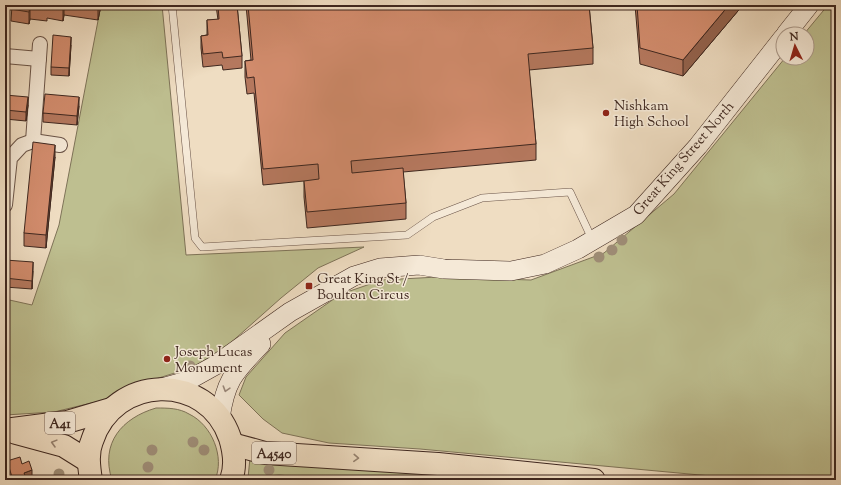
<svg xmlns="http://www.w3.org/2000/svg" width="841" height="485" font-family="'Sorts Mill Goudy',serif">
	<rect width="100%" height="100%" fill="#efddc2"/>
	<filter id="stains"><feTurbulence type="fractalNoise" baseFrequency=".005" numOctaves="4"/><feColorMatrix values="0 0 0 0 .2 0 0 0 0 .09 0 0 0 0 .02 0 0 0 .5 -.17"/></filter>
	<radialGradient id="worn" r=".72"><stop offset=".6" stop-color="#630" stop-opacity="0"/><stop offset="1" stop-color="#630" stop-opacity=".3"/></radialGradient>
	<g fill="#bebf90" stroke="#7e7358">
		<polygon points="101,5 162,5 186,255 364,247 318,268 281,298 227,346 194,367 149,381 108,399 54,412 5,415 5,299 32,305 59,225"/>
		<polygon points="828,5 836,5 836,480 754,480 420,449 329,443 282,433 263,419 239,395 246,377 285,333 341,294 382,280 438,277 531,280 604,253 674,194 785,58 807,58 807,34 804,34"/>
		<path d="M156,408C168,408 179,408 189,414C212,425 225,457 215,480H112C100,443 122,418 156,408Z"/>
		<polygon points="250,458 518,480 335,480 279,475 248,478"/>
	</g>
	<g fill="none" stroke-linecap="round" stroke-linejoin="round">
		<g stroke="#6a5448" stroke-width="8">
			<polyline id="lane" points="172,5 195,238 202,247 407,235 433,217 482,198 570,192 592,239"/>
		</g>
		<g stroke="#6a5448" stroke-width="16">
			<g id="street">
				<polyline points="5,56 39,59"/>
				<polyline points="33,141 40,44"/>
				<polyline points="5,205 10,158 22,145 33,141 60,145"/>
			</g>
		</g>
		<g stroke="#3e271f" stroke-width="20">
			<g id="secondary">
				<polyline points="786,34 809,5"/>
				<polyline points="162,388 187,381 214,366 290,312 354,276 380,268 419,265 444,269 511,271 545,264 578,249 636,215 698,146 783,38"/>
				<path d="M220,418C226,378 235,372 261,344"/>
			</g>
		</g>
		<g stroke="#3e271f" stroke-width="24">
			<g id="highway">
				<polyline points="5,430 67,422 111,409"/>
				<polyline points="16,433 64,446 88,461"/>
				<polyline points="232,444 265,453 438,464 594,480"/>
				<path d="M91,480C89,467 87,453 92,441C114,374 207,371 230,438C234,451 236,467 231,480"/>
			</g>
		</g>
		<use href="#lane" stroke="#f5e9d7" stroke-width="7"/>
		<use href="#street" stroke="#f5e9d7" stroke-width="14"/>
		<use href="#secondary" stroke="#f5e9d7" stroke-width="19"/>
		<use href="#highway" stroke="#efddc2" stroke-width="22"/>
	</g>
	<g fill="#9f8e78">
		<circle cx="622" cy="240" r="5.5"/>
		<circle cx="612" cy="250" r="5.5"/>
		<circle cx="599" cy="257" r="5.5"/>
		<circle cx="190" cy="366" r="5.5"/>
		<circle cx="193" cy="442" r="5.5"/>
		<circle cx="152" cy="450" r="5.5"/>
		<circle cx="204" cy="450" r="5.5"/>
		<circle cx="148" cy="467" r="5.5"/>
		<circle cx="269" cy="470" r="5.5"/>
		<circle cx="59" cy="474" r="5.5"/>
	</g>
	<g fill="#b5785e" stroke="#3e271f">
		<polygon points="12,5 101,5 98,20 64,15 63,21 47,18 47,21 30,19 29,24 11,21"/>
		<polygon points="216,5 237,5 242,56 242,68 223,70 222,65 203,67 201,48 201,36 207,35 207,20 218,20"/>
		<polygon points="246,5 589,5 593,48 593,64 529,70 536,144 536,160 403,172 406,203 406,219 307,228 304,197 304,181 263,185 254,93 247,94 245,77 245,61 251,60"/>
		<polygon points="635,5 743,5 683,76 640,64"/>
		<polygon points="71,45 69,76 51,75 51,67"/>
		<polygon points="5,95 28,105 26,121 5,119"/>
		<polygon points="79,106 77,125 43,122 43,113"/>
		<polygon points="55,157 46,248 24,246 24,233"/>
		<polygon points="5,260 33,271 32,289 5,287"/>
		<polygon points="7,461 22,464 32,480 5,480 7,472"/>
	</g>
	<g fill="#93624c" stroke="#3e271f">
		<polygon points="64,5 64,15 63,21 63,8"/>
		<polygon points="99,5 101,5 98,20 98,8"/>
		<polygon points="729,5 743,5 683,76 683,60"/>
		<polygon points="30,6 30,19 29,24 29,12"/>
		<polygon points="71,37 71,45 69,76 69,68"/>
		<polygon points="28,97 28,105 26,121 26,112"/>
		<polygon points="79,97 79,106 77,125 77,116"/>
		<polygon points="55,145 55,157 46,248 46,235"/>
		<polygon points="33,262 33,271 32,289 32,281"/>
		<polygon points="32,470 32,480 24,480 24,473"/>
	</g>
	<g fill="#d28c6d" stroke="#3e271f">
		<polygon points="12,5 64,5 63,8 47,6 47,9 30,6 29,12 11,9"/>
		<polygon points="81,5 99,5 98,8"/>
		<polygon points="218,5 237,5 242,56 223,58 222,52 203,54 201,36 208,35 207,20 219,19"/>
		<polygon points="248,5 589,5 593,48 528,54 536,144 351,161 352,173 403,168 406,203 307,212 304,181 319,179 318,164 263,169 254,77 247,78 245,61 253,60"/>
		<polygon points="637,5 729,5 683,60 640,48"/>
		<polygon points="53,35 71,37 69,68 51,67"/>
		<polygon points="45,94 79,97 77,116 43,113"/>
		<polygon points="5,95 28,97 26,112 5,110"/>
		<polygon points="33,142 55,145 46,235 24,233"/>
		<polygon points="5,260 33,262 32,281 5,278"/>
		<polygon points="20,457 22,464 29,461 32,470 24,473 27,480 13,480 7,461"/>
		<polygon points="8,471 11,480 5,480 5,472"/>
	</g>
	<defs><path id="oneway-chevron" d="M-2-3.5L2.5 0L-2 3.5" fill="none" stroke-width="1.6" stroke-linecap="round" stroke-linejoin="round"/></defs>
	<use stroke="#9a887b" href="#oneway-chevron" transform="translate(226 389) rotate(107)"/>
	<g stroke="#968270">
		<use href="#oneway-chevron" transform="translate(54 443) rotate(-165)"/>
		<use href="#oneway-chevron" transform="translate(356 458) rotate(3)"/>
	</g>
	<g fill="#8f2418" stroke="#f5e9d7" stroke-width="1.5">
		<circle cx="606" cy="113" r="4"/>
		<rect x="305" y="282" width="8" height="8" rx="2"/>
		<circle cx="167" cy="359" r="4"/>
	</g>
	<g text-anchor="middle" stroke-width="3" stroke-linejoin="round" paint-order="stroke">
		<g fill="#f5e9d7" stroke="#756156" stroke-width="1">
			<rect x="45" y="412" width="30" height="22" rx="3"/>
			<rect x="252" y="442" width="44" height="22" rx="3"/>
		</g>
		<g font-size="13" font-weight="bold" fill="#3e271f">
			<text x="60" y="428">A41</text>
			<text x="274" y="458">A4540</text>
		</g>
		<g font-size="14" fill="#3e271f" stroke="#f5e9d7" text-anchor="start">
			<text x="614" y="110">Nishkam<tspan x="614" dy="16">High School</tspan></text>
			<text x="317" y="283">Great King St /<tspan x="317" dy="16">Boulton Circus</tspan></text>
			<text x="175" y="356">Joseph Lucas<tspan x="175" dy="16">Monument</tspan></text>
		</g>
		<g font-size="14" fill="#3e271f" stroke="#f5e9d7">
			<text transform="translate(683 158) rotate(-49)" y="5">Great King Street North</text>
		</g>
	</g>
	<rect width="841" height="485" fill="none" stroke="#efddc2" stroke-width="20"/>
	<rect x="6" y="6" width="829" height="473" fill="none" stroke="#3e271f" stroke-width="2"/>
	<rect x="10" y="10" width="821" height="465" fill="none" stroke="#3e271f"/>
	<g transform="translate(795 46) rotate(355)"><circle r="19" fill="#f5e9d7" stroke="#ac9b8d"/>
	<path d="M0-3L7 15L0 10L-7 15Z" fill="#8f2418"/>
	<text y="-6" font-size="11" font-weight="bold" text-anchor="middle" fill="#3e271f">N</text>
	</g>
	<rect width="100%" height="100%" filter="url(#stains)"/>
	<rect width="100%" height="100%" fill="url(#worn)"/>
</svg>
